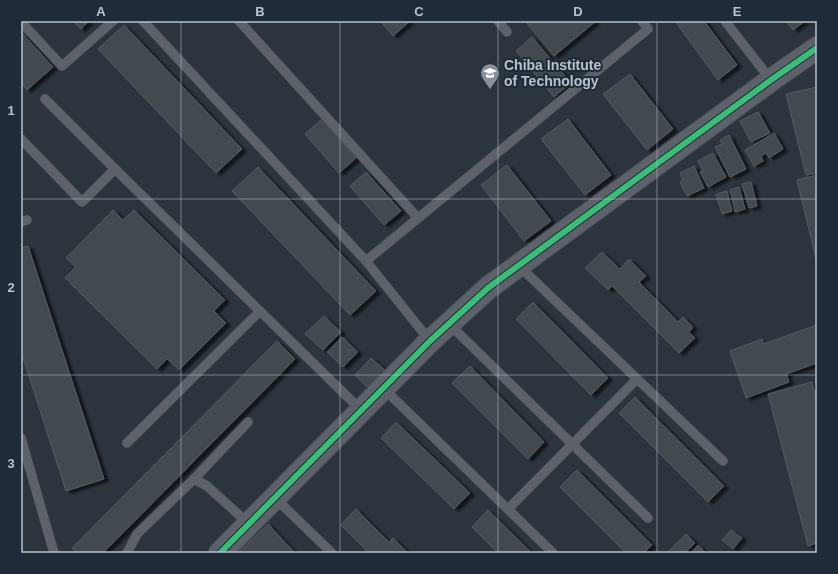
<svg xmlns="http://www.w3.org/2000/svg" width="838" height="574" font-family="Arial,sans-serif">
	<defs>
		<filter id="shadow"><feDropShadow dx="4.5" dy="2.5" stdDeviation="1" flood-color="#0009"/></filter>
	</defs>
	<rect width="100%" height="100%" fill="#2c343d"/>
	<g fill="#424950" stroke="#555c64" filter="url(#shadow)">
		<polygon points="73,21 89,21 81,29"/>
		<polygon points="380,21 410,21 393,36"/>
		<polygon points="525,21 596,21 554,56"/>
		<polygon points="675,21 704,21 737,65 718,80"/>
		<polygon points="786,21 805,21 793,30"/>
		<polygon points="124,25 242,149 216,173 98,49"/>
		<polygon points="21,32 53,67 27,90 21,83"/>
		<polygon points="532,37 571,83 554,97 516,51"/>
		<polygon points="630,74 673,129 647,150 603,94"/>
		<polygon points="817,87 817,173 806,175 786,94"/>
		<polygon points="758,112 770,133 751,142 740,121"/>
		<polygon points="322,119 356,158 339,173 305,134"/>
		<polygon points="568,119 611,175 585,195 541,139"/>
		<polygon points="774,133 783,149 769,158 766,153 761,156 763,161 754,166 745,150"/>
		<polygon points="729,135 746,169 730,177 715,147 722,144 720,140"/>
		<polygon points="713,153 726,177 708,187 700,172 703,171 698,161"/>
		<polygon points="507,165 551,221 524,241 481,185"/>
		<polygon points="694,166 704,188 687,196 680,182 683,180 680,173"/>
		<polygon points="258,167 376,291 350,315 232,191"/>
		<polygon points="366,172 401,211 384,225 350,186"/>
		<polygon points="817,175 817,263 797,180"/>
		<polygon points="751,182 757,206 749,208 742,184"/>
		<polygon points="739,187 745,209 735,212 730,190"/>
		<polygon points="727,191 732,211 722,214 716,194"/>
		<polygon points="113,210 123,220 134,210 225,300 214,311 226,323 179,370 167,359 157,369 65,278 76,267 66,258"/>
		<polygon points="28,246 104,479 66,491 21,351 21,248"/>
		<polygon points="602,252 620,269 629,259 646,276 639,282 678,322 683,317 693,327 689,332 695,338 679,353 612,286 608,290 585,268"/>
		<polygon points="533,302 608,378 591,395 516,319"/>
		<polygon points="324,316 341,332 323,350 305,334"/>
		<polygon points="817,325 817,363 786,374 789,382 746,398 730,351 762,339 763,344"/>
		<polygon points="342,337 358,352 343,367 327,352"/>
		<polygon points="277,341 295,359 103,553 77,553 72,548"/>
		<polygon points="371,358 385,370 368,388 355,375"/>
		<polygon points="470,366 544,442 528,459 452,383"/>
		<polygon points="812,382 817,401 817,543 808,546 768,394"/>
		<polygon points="635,397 724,486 708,502 619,413"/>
		<polygon points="396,422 470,493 454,509 381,438"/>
		<polygon points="577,470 652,545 644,553 626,553 560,487"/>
		<polygon points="356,509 389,542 393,538 408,553 369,553 341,525"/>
		<polygon points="488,510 532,553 498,553 472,527"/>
		<polygon points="268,524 295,553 238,553"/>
		<polygon points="731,530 742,538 733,549 722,540"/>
		<polygon points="686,534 695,543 685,553 669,553 668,552"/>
		<polygon points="698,545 706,553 691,553"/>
	</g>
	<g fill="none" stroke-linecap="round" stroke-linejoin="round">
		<g stroke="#4b5057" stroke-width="10">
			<g id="service">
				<polyline points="143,21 366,261 430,341"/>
				<polyline points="239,21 418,218"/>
				<polyline points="498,21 507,32"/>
				<polyline points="725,21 771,80"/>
				<polyline points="21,22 62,66 113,21"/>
				<polyline points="45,99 115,169 361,410"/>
				<polyline points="21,139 82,202 115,169"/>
				<polyline points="21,222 27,220"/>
				<polyline points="366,261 648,29 642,21"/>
				<polyline points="519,266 723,461"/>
				<polyline points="449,324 648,518"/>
				<polyline points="383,388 553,553"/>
				<polyline points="21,438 54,553"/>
				<polyline points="127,443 260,311"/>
				<polyline points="194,479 248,422"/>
				<polyline points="275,498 332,553"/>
				<polyline points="508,509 637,379"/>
				<polyline points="127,553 137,534 194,479 207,486 249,524"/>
			</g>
		</g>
		<g stroke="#4b5057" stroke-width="24">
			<polyline id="tertiary" points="220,553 430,341 488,288 771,80 817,48"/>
		</g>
		<use href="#service" stroke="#5d626a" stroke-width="9"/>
		<use href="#tertiary" stroke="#5d626a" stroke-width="22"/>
		<g stroke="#1f2b38" stroke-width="8">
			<polyline id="cycleway" points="220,553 430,341 488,288 771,80 817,48"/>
		</g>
		<use href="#cycleway" stroke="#3abd76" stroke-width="6"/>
	</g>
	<path fill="none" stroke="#b8c1cc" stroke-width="1" stroke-opacity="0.55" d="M181,21V553M340,21V553M498,21V553M657,21V553M21,199H817M21,375H817"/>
	<defs>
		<g id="university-pin" transform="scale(1)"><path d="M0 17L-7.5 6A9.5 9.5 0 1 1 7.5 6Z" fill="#87909a" stroke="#1f2b38"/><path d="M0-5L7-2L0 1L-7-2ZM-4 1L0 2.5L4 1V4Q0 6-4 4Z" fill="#fff"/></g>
	</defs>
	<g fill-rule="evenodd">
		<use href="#university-pin" x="490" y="73"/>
	</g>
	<g text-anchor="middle" stroke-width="4" stroke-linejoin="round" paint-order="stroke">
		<g font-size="14" font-weight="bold" fill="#b8c1cc" stroke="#1f2b38" text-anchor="start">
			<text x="504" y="70">Chiba Institute<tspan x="504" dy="16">of Technology</tspan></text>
		</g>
	</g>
	<rect width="838" height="574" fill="none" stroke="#1f2b38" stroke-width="44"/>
	<rect x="22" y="22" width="794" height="530" fill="none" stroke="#b8c1cc" stroke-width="1.5"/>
	<g font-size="13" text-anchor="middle" font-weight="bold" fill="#b8c1cc">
		<text x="101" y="16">A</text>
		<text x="260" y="16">B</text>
		<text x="419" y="16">C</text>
		<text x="578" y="16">D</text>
		<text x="737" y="16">E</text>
		<text x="11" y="115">1</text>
		<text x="11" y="292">2</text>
		<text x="11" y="468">3</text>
	</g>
</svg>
